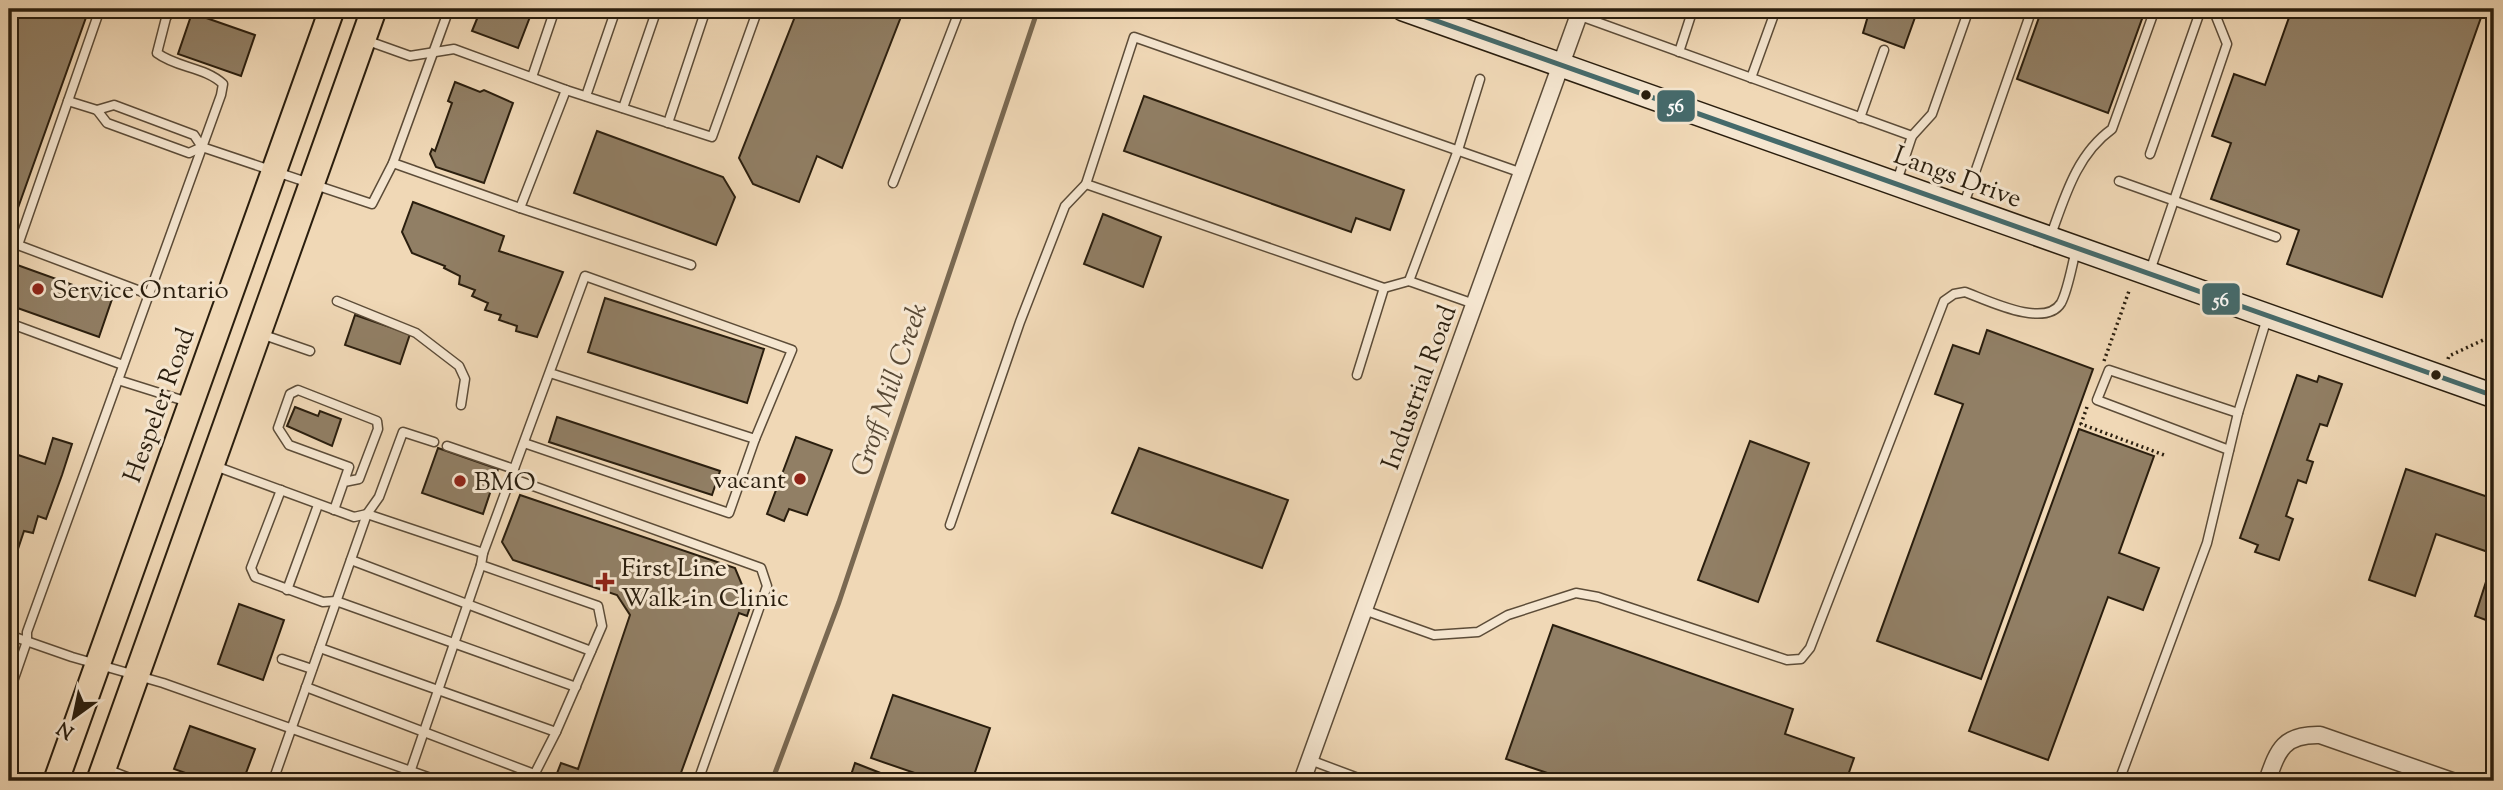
<svg xmlns="http://www.w3.org/2000/svg" width="2503" height="790" font-family="'Sorts Mill Goudy',serif">
	<rect width="100%" height="100%" fill="#f0d8b6"/>
	<filter id="stains"><feTurbulence type="fractalNoise" baseFrequency=".00286" numOctaves="4"/><feColorMatrix values="0 0 0 0 .2 0 0 0 0 .09 0 0 0 0 .02 0 0 0 .5 -.17"/></filter>
	<radialGradient id="worn" r=".72"><stop offset=".6" stop-color="#630" stop-opacity="0"/><stop offset="1" stop-color="#630" stop-opacity=".3"/></radialGradient>
	<g fill="none" stroke-linecap="round" stroke-linejoin="round">
		<polyline stroke="#796851" stroke-width="5" points="772,781 839,602 1038,9"/>
	</g>
	<g fill="#917f65" stroke="#2a1e0e" stroke-width="2">
		<polygon points="9,9 89,9 9,233"/>
		<polygon points="481,9 533,9 518,48 472,31"/>
		<polygon points="798,9 904,9 842,168 817,156 799,202 753,184 739,158"/>
		<polygon points="1870,9 1918,9 1904,48 1863,33"/>
		<polygon points="2042,9 2122,9 2143,16 2108,113 2017,79"/>
		<polygon points="2292,9 2484,9 2382,297 2287,264 2299,230 2211,199 2231,143 2212,136 2234,74 2265,85"/>
		<polygon points="192,13 255,35 241,76 178,54"/>
		<polygon points="455,82 480,92 484,90 513,103 484,183 436,167 430,154 432,149 435,151 452,103 448,101"/>
		<polygon points="1144,96 1404,190 1390,230 1356,218 1351,232 1124,151"/>
		<polygon points="597,131 723,177 735,197 716,245 574,193"/>
		<polygon points="413,202 504,236 499,251 563,272 537,337 516,331 517,326 499,320 501,315 485,310 488,303 472,296 475,290 459,284 460,276 444,268 445,266 412,253 402,232"/>
		<polygon points="1103,214 1161,237 1143,287 1084,264"/>
		<polygon points="9,262 112,299 99,337 9,305"/>
		<polygon points="605,298 764,349 747,403 588,352"/>
		<polygon points="355,315 410,334 400,364 345,345"/>
		<polygon points="1987,330 2093,369 1981,679 1877,641 1963,404 1935,394 1953,345 1979,354"/>
		<polygon points="2297,375 2317,382 2319,376 2342,384 2327,426 2320,424 2307,460 2313,462 2306,483 2298,480 2286,516 2293,519 2279,560 2255,552 2258,545 2240,538"/>
		<polygon points="295,407 318,416 320,411 341,419 332,446 287,426"/>
		<polygon points="557,417 720,471 712,495 549,442"/>
		<polygon points="2079,429 2154,456 2119,553 2159,568 2143,610 2108,597 2048,760 1969,731"/>
		<polygon points="796,437 832,450 807,515 789,509 784,521 767,514"/>
		<polygon points="53,438 72,444 62,475 46,519 38,516 33,533 24,531 9,576 9,452 45,464"/>
		<polygon points="1750,441 1809,463 1758,602 1698,580"/>
		<polygon points="438,448 498,469 483,514 422,493"/>
		<polygon points="1139,448 1288,500 1262,568 1112,513"/>
		<polygon points="2406,469 2494,499 2494,554 2436,534 2415,596 2369,580"/>
		<polygon points="520,495 735,568 745,592 754,595 747,616 739,613 678,781 554,781 561,763 578,769 630,615 617,595 513,560 502,542"/>
		<polygon points="2494,557 2494,623 2475,616"/>
		<polygon points="239,604 284,620 263,680 218,664"/>
		<polygon points="1553,625 1793,709 1785,734 1854,758 1846,781 1571,781 1506,759"/>
		<polygon points="893,695 990,728 972,781 938,781 871,758"/>
		<polygon points="190,726 255,749 243,781 208,781 174,769"/>
		<polygon points="855,763 901,781 849,781"/>
	</g>
	<g fill="none" stroke-linecap="round" stroke-linejoin="round">
		<g stroke="#5c4c38" stroke-width="11">
			<g id="lane">
				<polyline points="100,9 68,101 97,110 107,123 189,153 202,147"/>
				<polyline points="1561,9 1912,136 1897,181"/>
				<polyline points="368,41 410,56 454,49 566,90 712,137 758,9"/>
				<polyline points="1679,52 1693,9"/>
				<polyline points="532,77 555,9"/>
				<polyline points="1751,78 1776,9"/>
				<polyline points="566,90 520,208 691,265"/>
				<polyline points="586,96 616,9"/>
				<polyline points="68,101 18,245 148,294"/>
				<polyline points="623,108 657,9"/>
				<polyline points="97,110 114,105 194,135 202,147 372,204 393,163 449,9"/>
				<polyline points="1860,118 1884,50"/>
				<polyline points="668,123 706,9"/>
				<polyline points="1912,136 1932,114 1969,9"/>
				<polyline points="2150,154 2201,9"/>
				<polyline points="393,163 520,208"/>
				<polyline points="2119,181 2276,237"/>
				<polyline points="893,183 960,9"/>
				<polyline points="1964,204 2032,9"/>
				<path d="M2051,235C2065,196 2077,154 2112,129L2155,9"/>
				<polyline points="2150,271 2227,44 2213,9"/>
				<polyline points="1409,281 1458,150 1480,79"/>
				<polyline points="337,301 416,333 459,366 465,379 461,405"/>
				<polyline points="1474,304 1409,281 1384,288 1086,184 1134,37 1522,173"/>
				<polyline points="9,323 123,365"/>
				<polyline points="261,334 310,351"/>
				<polyline points="1357,375 1384,288"/>
				<polyline points="118,380 188,402"/>
				<polyline points="524,443 729,513 755,439"/>
				<polyline points="447,446 514,469"/>
				<polyline points="2229,450 2097,400 2109,370 2238,413"/>
				<polyline points="215,466 354,517 367,514 483,553 585,276 792,350 755,439 550,373"/>
				<polyline points="511,478 761,568 767,586 698,781"/>
				<polyline points="281,490 251,568 255,577 323,602 336,601 576,687"/>
				<polyline points="334,510 349,467 289,445 278,428 290,394 298,390 377,421 378,429 359,479 344,482"/>
				<polyline points="950,525 1020,322 1065,206 1086,184"/>
				<polyline points="483,553 481,565 598,606 602,626 556,732 531,781"/>
				<polyline points="351,560 591,651"/>
				<polyline points="287,590 318,505"/>
				<path d="M1364,610L1434,635L1478,632L1508,615L1576,593L1598,597L1787,660L1801,659L1810,648L1944,301L1954,294L1965,292C1987,300 2045,329 2061,303C2068,290 2072,265 2076,250"/>
				<polyline points="9,635 72,657 163,683 439,781"/>
				<polyline points="320,648 556,732"/>
				<polyline points="282,659 312,669"/>
				<polyline points="306,687 534,774"/>
				<path d="M9,693L27,641V632L221,95L223,84C205,67 177,68 157,53L166,18L172,9"/>
				<polyline points="1310,760 1366,781"/>
				<polyline points="106,769 137,781"/>
				<polyline points="9,779 14,781"/>
				<polyline points="1971,780 1975,781"/>
				<polyline points="273,781 367,514 379,497 403,432 434,442"/>
				<polyline points="407,781 481,565"/>
				<polyline points="2119,781 2207,543 2238,413 2267,318"/>
			</g>
		</g>
		<g stroke="#5c4c38" stroke-width="19">
			<g id="street">
				<polyline points="1302,781 1581,9"/>
				<path d="M2267,781C2278,750 2283,734 2320,735L2452,781"/>
			</g>
		</g>
		<g stroke="#2a1e0e" stroke-width="26">
			<polyline id="secondary" points="1403,9 2494,396"/>
		</g>
		<g stroke="#2a1e0e" stroke-width="28">
			<g id="primary">
				<polyline points="56,781 332,9"/>
				<polyline points="99,781 374,9"/>
			</g>
		</g>
		<g stroke="#2a1e0e" stroke-width="3.5" stroke-dasharray="2 3.5" stroke-linecap="butt">
			<polyline points="2448,359 2449,356 2494,335"/>
			<polyline points="2104,361 2129,291"/>
			<polyline points="2087,407 2081,424 2164,455"/>
		</g>
		<use href="#lane" stroke="#f5e6d0" stroke-width="8"/>
		<use href="#street" stroke="#f5e6d0" stroke-width="16"/>
		<use href="#secondary" stroke="#f5e6d0" stroke-width="23"/>
		<use href="#primary" stroke="#f0d8b6" stroke-width="24"/>
		<g stroke="#f5e6d0" stroke-width="10">
			<polyline id="bus-1" points="1403,9 2494,396"/>
		</g>
		<use href="#bus-1" stroke="#456a6b" stroke-width="5"/>
	</g>
	<g fill="#2a1e0e" stroke="#f5e6d0" stroke-width="2.5">
		<circle cx="1646" cy="95" r="6"/>
		<circle cx="2436" cy="375" r="6"/>
	</g>
	<g fill="#8f2418" stroke="#f5e6d0" stroke-width="2.5">
		<circle cx="38" cy="289" r="7"/>
		<circle cx="800" cy="479" r="7"/>
		<circle cx="460" cy="481" r="7"/>
		<path d="M601.5 571.5h7v7h7v7h-7v7h-7v-7h-7v-7h7z"/>
	</g>
	<g text-anchor="middle" stroke-width="6" stroke-linejoin="round" paint-order="stroke">
		<g font-size="26" fill="#2a1e0e" stroke="#f5e6d0">
			<text transform="translate(1958 176) rotate(20)" y="9">Langs Drive</text>
			<text transform="translate(1418 387) rotate(-70)" y="9">Industrial Road</text>
			<text transform="translate(158 405) rotate(-70)" y="9">Hespeler Road</text>
		</g>
		<g font-size="26" fill="#2a1e0e" stroke="#f5e6d0" text-anchor="start">
			<text x="52" y="298">Service Ontario</text>
			<text x="786" y="488" text-anchor="end">vacant</text>
			<text x="474" y="490">BMO</text>
			<text x="621" y="576">First Line<tspan x="621" dy="30">Walk-in Clinic</tspan></text>
		</g>
		<g font-size="28" font-style="italic" fill="#584935" stroke="#f5e6d0">
			<text transform="translate(888 389) rotate(-71)" y="10">Groff Mill Creek</text>
		</g>
	</g>
	<g stroke="#f5e6d0" stroke-width="2.5">
		<rect x="1656" y="89" width="40" height="34" rx="7" fill="#456a6b"/>
		<rect x="2201" y="282" width="40" height="34" rx="7" fill="#456a6b"/>
	</g>
	<g font-size="19" text-anchor="middle" font-weight="bold" fill="#fff">
		<text x="1676" y="112">56</text>
		<text x="2221" y="306">56</text>
	</g>
	<rect width="2503" height="790" fill="none" stroke="#f0d8b6" stroke-width="35"/>
	<rect x="10" y="10" width="2482" height="769" fill="none" stroke="#2a1e0e" stroke-width="3.5"/>
	<rect x="18" y="18" width="2468" height="755" fill="none" stroke="#2a1e0e" stroke-width="2"/>
	<g transform="translate(74 717) rotate(213)" stroke="#f5e6d0" stroke-width="5" paint-order="stroke">
	<path d="M0-5L12 26L0 18L-12 26Z" fill="#2a1e0e"/>
	<text y="-10" font-size="19" font-weight="bold" text-anchor="middle" fill="#2a1e0e">N</text>
	</g>
	<rect width="100%" height="100%" filter="url(#stains)"/>
	<rect width="100%" height="100%" fill="url(#worn)"/>
</svg>
